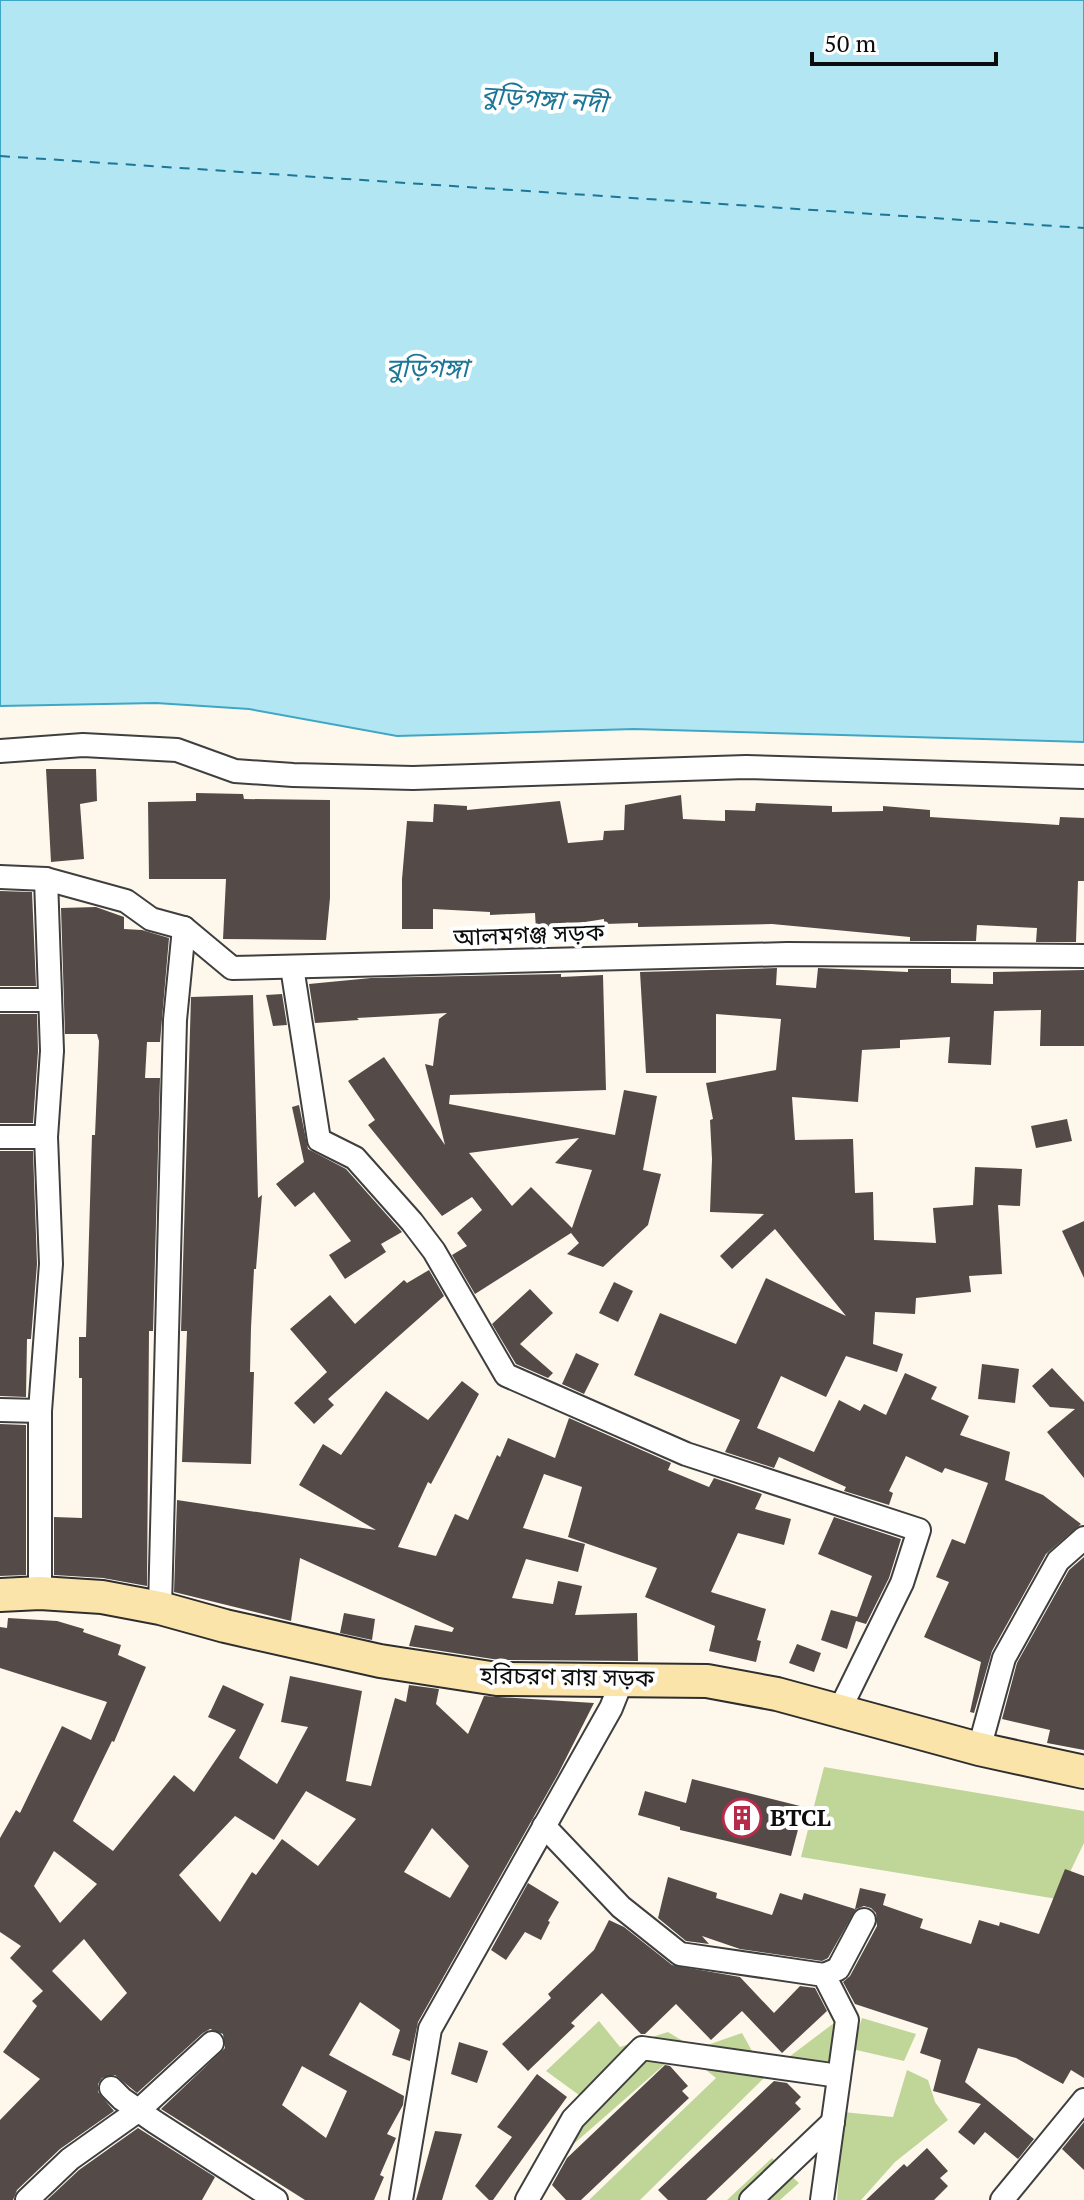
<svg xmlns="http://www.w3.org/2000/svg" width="1084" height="2200" font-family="'PT Serif','Noto Sans Bengali',serif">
	<rect width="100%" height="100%" fill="#fef8ec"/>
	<g fill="#bfd698">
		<polygon points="824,1767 1084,1811 1084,1843 1057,1899 801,1857"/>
		<polygon points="862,2018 916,2034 904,2061 852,2049"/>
		<polygon points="599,2021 620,2047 668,2032 696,2049 742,2033 766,2076 640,2200 589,2200 716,2078 681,2050 561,2155 547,2143 579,2095 546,2071"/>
		<polygon points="834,2023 834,2063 809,2074 781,2063"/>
		<polygon points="907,2070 928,2080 935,2102 948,2120 895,2162 861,2200 837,2200 843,2112 893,2117"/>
		<polygon points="772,2158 799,2183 780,2200 727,2200"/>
	</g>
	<polygon fill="#b3e6f3" stroke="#3ea7c6" stroke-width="2" points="0,0 1084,0 1084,742 634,729 397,736 249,709 156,703 0,706"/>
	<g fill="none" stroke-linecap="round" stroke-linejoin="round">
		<polyline stroke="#1c7697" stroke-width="2" stroke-dasharray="10 8" stroke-linecap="butt" points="0,156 1084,228"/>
	</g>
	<g fill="#544b49" fill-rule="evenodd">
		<polygon points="46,769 96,769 97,801 80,804 84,859 51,862"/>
		<polygon points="196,793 243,794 244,799 330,800 330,898 326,940 223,939 226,879 149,879 148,802 196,801"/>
		<polygon points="681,795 683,819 725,821 725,810 755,811 756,803 832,806 832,812 883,811 883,806 930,810 930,817 1059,825 1060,817 1084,818 1084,881 1078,881 1076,942 1036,942 1037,928 977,925 976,941 910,941 910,937 772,924 638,927 638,923 604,924 604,919 536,930 535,913 490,915 490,912 433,909 433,929 402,929 402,879 407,821 433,822 434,804 467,806 467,810 560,801 568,843 603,840 604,831 624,830 625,805"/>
		<polygon points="0,891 32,892 36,986 0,986"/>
		<polygon points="96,907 124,917 124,929 142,930 169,938 160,1042 147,1042 145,1078 160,1078 153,1331 149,1331 147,1586 103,1578 54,1575 54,1517 82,1518 82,1378 79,1378 79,1337 86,1337 92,1135 95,1135 99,1041 97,1034 65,1034 61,908"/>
		<polygon points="777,968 776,985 816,988 818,968 908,972 908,969 951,969 951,983 993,984 993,972 1084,970 1084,1046 1040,1046 1041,1010 994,1011 991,1065 948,1063 950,1037 900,1040 900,1048 862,1050 858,1102 792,1097 795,1140 853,1139 855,1193 873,1192 874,1240 936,1243 933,1208 973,1205 975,1167 1022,1169 1020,1206 998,1205 1002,1274 969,1276 971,1292 916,1298 915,1314 875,1312 873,1344 903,1354 897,1372 846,1356 826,1397 781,1376 757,1428 814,1452 839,1400 860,1411 864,1404 886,1415 905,1373 937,1387 931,1399 969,1416 960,1435 1010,1452 1005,1480 1043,1495 1081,1524 1046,1554 992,1651 974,1713 970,1712 981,1662 924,1637 949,1582 936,1577 952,1539 965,1544 988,1483 945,1468 942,1473 906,1456 889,1491 893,1493 889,1505 844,1491 846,1487 779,1457 774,1468 725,1452 740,1420 634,1375 660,1313 736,1344 766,1278 846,1316 775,1229 732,1269 720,1256 764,1214 710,1212 712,1159 710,1120 713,1119 706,1083 776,1070 781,1019 716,1014 716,1073 646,1073 640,972"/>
		<path d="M561,974V977L603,975L606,1090L450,1095L449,1104L615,1135L624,1090L657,1096L643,1170L661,1174L648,1225L603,1267L567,1254L579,1243L571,1233L475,1294L452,1255L467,1246L457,1233L482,1210L472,1197L442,1216L368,1125L375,1120L348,1081L384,1057L445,1145L425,1064L433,1066L439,1019L447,1013L357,1018L359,1020L315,1023L309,984L371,978ZM579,1138L555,1163L592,1170L572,1228L531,1187L512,1206L469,1153Z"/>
		<polygon points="282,994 287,1025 273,1026 266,995"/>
		<polygon points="253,995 258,1198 262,1195 256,1269 254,1269 251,1328 250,1372 254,1372 251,1464 182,1462 187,1331 181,1331 191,997"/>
		<polygon points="0,1014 37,1014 38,1051 33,1123 0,1123"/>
		<polygon points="299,1105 308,1149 346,1169 402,1232 381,1244 386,1252 345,1279 329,1255 351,1241 314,1192 295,1207 276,1184 304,1162 292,1107"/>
		<polygon points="1067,1119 1072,1141 1036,1148 1031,1126"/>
		<polygon points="0,1151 33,1151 37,1264 31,1339 27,1339 26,1397 0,1396"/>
		<polygon points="1084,1221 1084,1278 1062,1231"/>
		<polygon points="429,1270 444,1296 328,1399 334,1405 314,1424 294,1403 327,1372 290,1329 330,1295 355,1324 404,1280 407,1283"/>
		<polygon points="614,1282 633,1291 618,1322 599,1313"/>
		<polygon points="530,1289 553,1313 520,1344 553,1373 548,1378 516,1364 492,1324"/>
		<polygon points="576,1353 599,1364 584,1394 562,1384"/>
		<polygon points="982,1364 1019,1369 1015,1403 978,1399"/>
		<polygon points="1052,1368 1084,1402 1084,1478 1047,1432 1075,1409 1050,1407 1032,1386"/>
		<polygon points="462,1381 479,1394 431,1484 428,1482 398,1547 436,1556 455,1514 468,1520 497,1455 500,1457 508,1438 555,1458 569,1418 671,1463 668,1470 709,1487 714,1478 762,1494 755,1509 791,1519 784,1545 738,1533 711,1592 766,1609 757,1640 761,1641 756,1662 709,1651 715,1626 645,1597 657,1568 568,1537 582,1487 544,1474 523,1528 585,1544 578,1572 526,1559 512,1598 553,1604 558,1581 582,1586 575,1615 637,1613 638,1661 499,1660 409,1646 415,1625 452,1632 454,1628 300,1558 291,1621 174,1592 177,1500 376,1530 299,1485 323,1444 341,1455 386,1391 428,1420"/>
		<polygon points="0,1424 26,1425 26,1575 0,1576"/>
		<polygon points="834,1517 901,1539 889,1578 866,1624 856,1621 847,1649 821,1640 831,1610 857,1617 872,1576 818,1554"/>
		<polygon points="1084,1557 1084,1750 1047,1743 1050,1730 1002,1719 1017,1663 1069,1570"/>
		<polygon points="344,1613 375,1619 372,1640 340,1633"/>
		<path d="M8,1618L57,1621L84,1629L83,1632L121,1645L118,1655L146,1667L114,1742L112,1741L73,1821L113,1851L174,1775L194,1792L236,1730L208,1717L223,1685L264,1704L239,1758L277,1784L308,1727L281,1722L290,1676L362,1691L346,1781L371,1786L395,1698L406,1702L409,1685L439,1689L436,1704L468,1734L484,1696L594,1703L558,1774L418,2022L410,2061L392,2055L400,2030L360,2002L329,2055L404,2096L403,2105L387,2134L396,2138L380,2175L384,2177L374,2200H305L161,2109L225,2048L223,2034L210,2029L203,2033L137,2093L115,2075L102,2078L98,2084V2092L114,2111L60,2149L17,2190L13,2200H0V2120L40,2079L3,2052L37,2006L32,2001L43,1991L10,1958L21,1946L0,1932V1838L16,1810L20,1813L62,1726L91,1740L107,1702L0,1668V1627L7,1628ZM306,1791L356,1819L318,1866L282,1839L256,1875L252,1872L220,1922L179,1875L235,1816L274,1840ZM432,1828L469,1866L450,1898L404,1872ZM54,1851L97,1884L60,1923L34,1886ZM84,1939L127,1993L101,2021L52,1971ZM302,2066L347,2091L326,2138L282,2105Z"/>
		<polygon points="797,1644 821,1653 814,1672 789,1663"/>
		<polygon points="692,1779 804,1807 791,1856 680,1830 680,1827 638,1815 645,1791 686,1803"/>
		<polygon points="1065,1869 1084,1876 1084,2078 1071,2070 1063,2084 1016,2058 978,2048 965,2082 1034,2139 1018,2159 985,2132 974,2145 958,2132 981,2104 933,2091 941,2060 920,2053 928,2028 855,2004 843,1982 850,1976 877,1926 876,1913 871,1908 864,1906 856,1909 828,1958 822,1961 740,1949 702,1936 709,1944 686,1941 658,1918 668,1877 717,1893 716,1898 772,1915 780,1893 802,1900 804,1893 855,1909 860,1888 886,1894 883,1905 923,1919 920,1928 971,1944 979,1920 999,1926 1000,1922 1039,1934"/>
		<polygon points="528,1883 559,1902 548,1921 550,1922 541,1940 525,1932 506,1960 491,1950"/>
		<polygon points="609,1920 624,1927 672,1965 740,1977 774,2013 800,1986 815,1988 827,2011 782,2053 742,2011 711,2040 676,2004 645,2034 641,2034 602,1993 571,2023 575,2026 528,2071 502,2044 551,1998 548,1994 594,1950"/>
		<polygon points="459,2042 488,2051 477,2083 451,2074"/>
		<polygon points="665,2065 670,2066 688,2086 682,2091 689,2098 581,2200 566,2200 552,2185 567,2158"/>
		<polygon points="537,2074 567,2097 493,2200 489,2200 475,2186 512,2137 497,2127"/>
		<polygon points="774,2081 787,2083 801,2097 795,2103 801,2109 706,2200 668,2200 658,2190"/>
		<polygon points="1084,2122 1084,2170 1062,2149"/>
		<polygon points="138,2128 215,2177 202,2200 47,2200 79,2170"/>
		<polygon points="435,2131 462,2134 442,2200 416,2200"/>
		<polygon points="927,2148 948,2171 940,2178 948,2186 934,2200 866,2200 904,2164 907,2167"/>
	</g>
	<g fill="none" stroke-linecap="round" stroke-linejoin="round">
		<g stroke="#3f3f3f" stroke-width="26">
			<g id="street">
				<polyline points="0,751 83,745 177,750 235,771 293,775 413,778 746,767 1084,777"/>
				<polyline points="0,877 46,879 126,901 151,919 184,928 232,968 787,954 1084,956"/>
				<polyline points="292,967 319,1140 355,1158 412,1222 434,1251 506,1375 686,1454 919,1530 902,1583 839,1711"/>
				<polyline points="0,1000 50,1000"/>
				<polyline points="0,1137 46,1137"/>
				<polyline points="0,1410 40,1411"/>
				<polyline points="40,1593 40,1411 51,1264 46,1137 52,1051 46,879"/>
				<polyline points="160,1608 175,1020 184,928"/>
				<polyline points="979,1749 1004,1658 1058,1561 1084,1538"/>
				<polyline points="544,1826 621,1907 680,1954 824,1975 847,2020 822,2200"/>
				<polyline points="824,1975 838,1969 864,1920"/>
				<polyline points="111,2088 122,2099 155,2122 276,2200"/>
				<polyline points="27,2200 70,2159 139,2110 212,2043"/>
				<polyline points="401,2200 430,2029 611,1708 623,1678"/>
				<polyline points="527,2200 573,2119 642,2048 839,2076"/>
				<polyline points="751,2200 833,2122"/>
				<polyline points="1002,2200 1084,2100"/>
			</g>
		</g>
		<g stroke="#2e2e2e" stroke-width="36">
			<polyline id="secondary" points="0,1595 40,1593 102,1597 160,1608 225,1626 380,1661 497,1679 707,1681 777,1694 979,1749 1084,1772"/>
		</g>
		<use href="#street" stroke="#fff" stroke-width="22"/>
		<use href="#secondary" stroke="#fbe4aa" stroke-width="32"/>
	</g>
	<defs>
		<g id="building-ring" transform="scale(2)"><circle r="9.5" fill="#fff" stroke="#b52b49" stroke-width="1.5"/><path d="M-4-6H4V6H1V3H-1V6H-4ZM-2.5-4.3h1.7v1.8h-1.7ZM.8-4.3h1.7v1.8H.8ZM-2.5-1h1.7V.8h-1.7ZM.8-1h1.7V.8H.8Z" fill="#b52b49"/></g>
	</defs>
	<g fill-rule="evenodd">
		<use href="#building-ring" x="742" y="1818"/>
	</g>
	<g text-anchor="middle" stroke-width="8" stroke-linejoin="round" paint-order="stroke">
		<g font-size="24" fill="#0c0c0c" stroke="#fff">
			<text transform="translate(529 935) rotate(-2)" y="8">আলমগঞ্জ সড়ক</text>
			<text transform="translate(567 1677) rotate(1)" y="8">হরিচরণ রায় সড়ক</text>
		</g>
		<g font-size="24" font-weight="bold" fill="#0c0c0c" stroke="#fff" text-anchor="start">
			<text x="770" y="1826">BTCL</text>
		</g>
		<g font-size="26" font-style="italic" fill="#1c7697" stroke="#fff">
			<text transform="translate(544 99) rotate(4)" y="9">বুড়িগঙ্গা নদী</text>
			<text x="427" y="377">বুড়িগঙ্গা</text>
		</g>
	</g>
	<path d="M812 52v12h184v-12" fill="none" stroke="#0c0c0c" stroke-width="4"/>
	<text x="824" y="52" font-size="24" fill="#0c0c0c" stroke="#ffffff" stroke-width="6" paint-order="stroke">50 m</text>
</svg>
